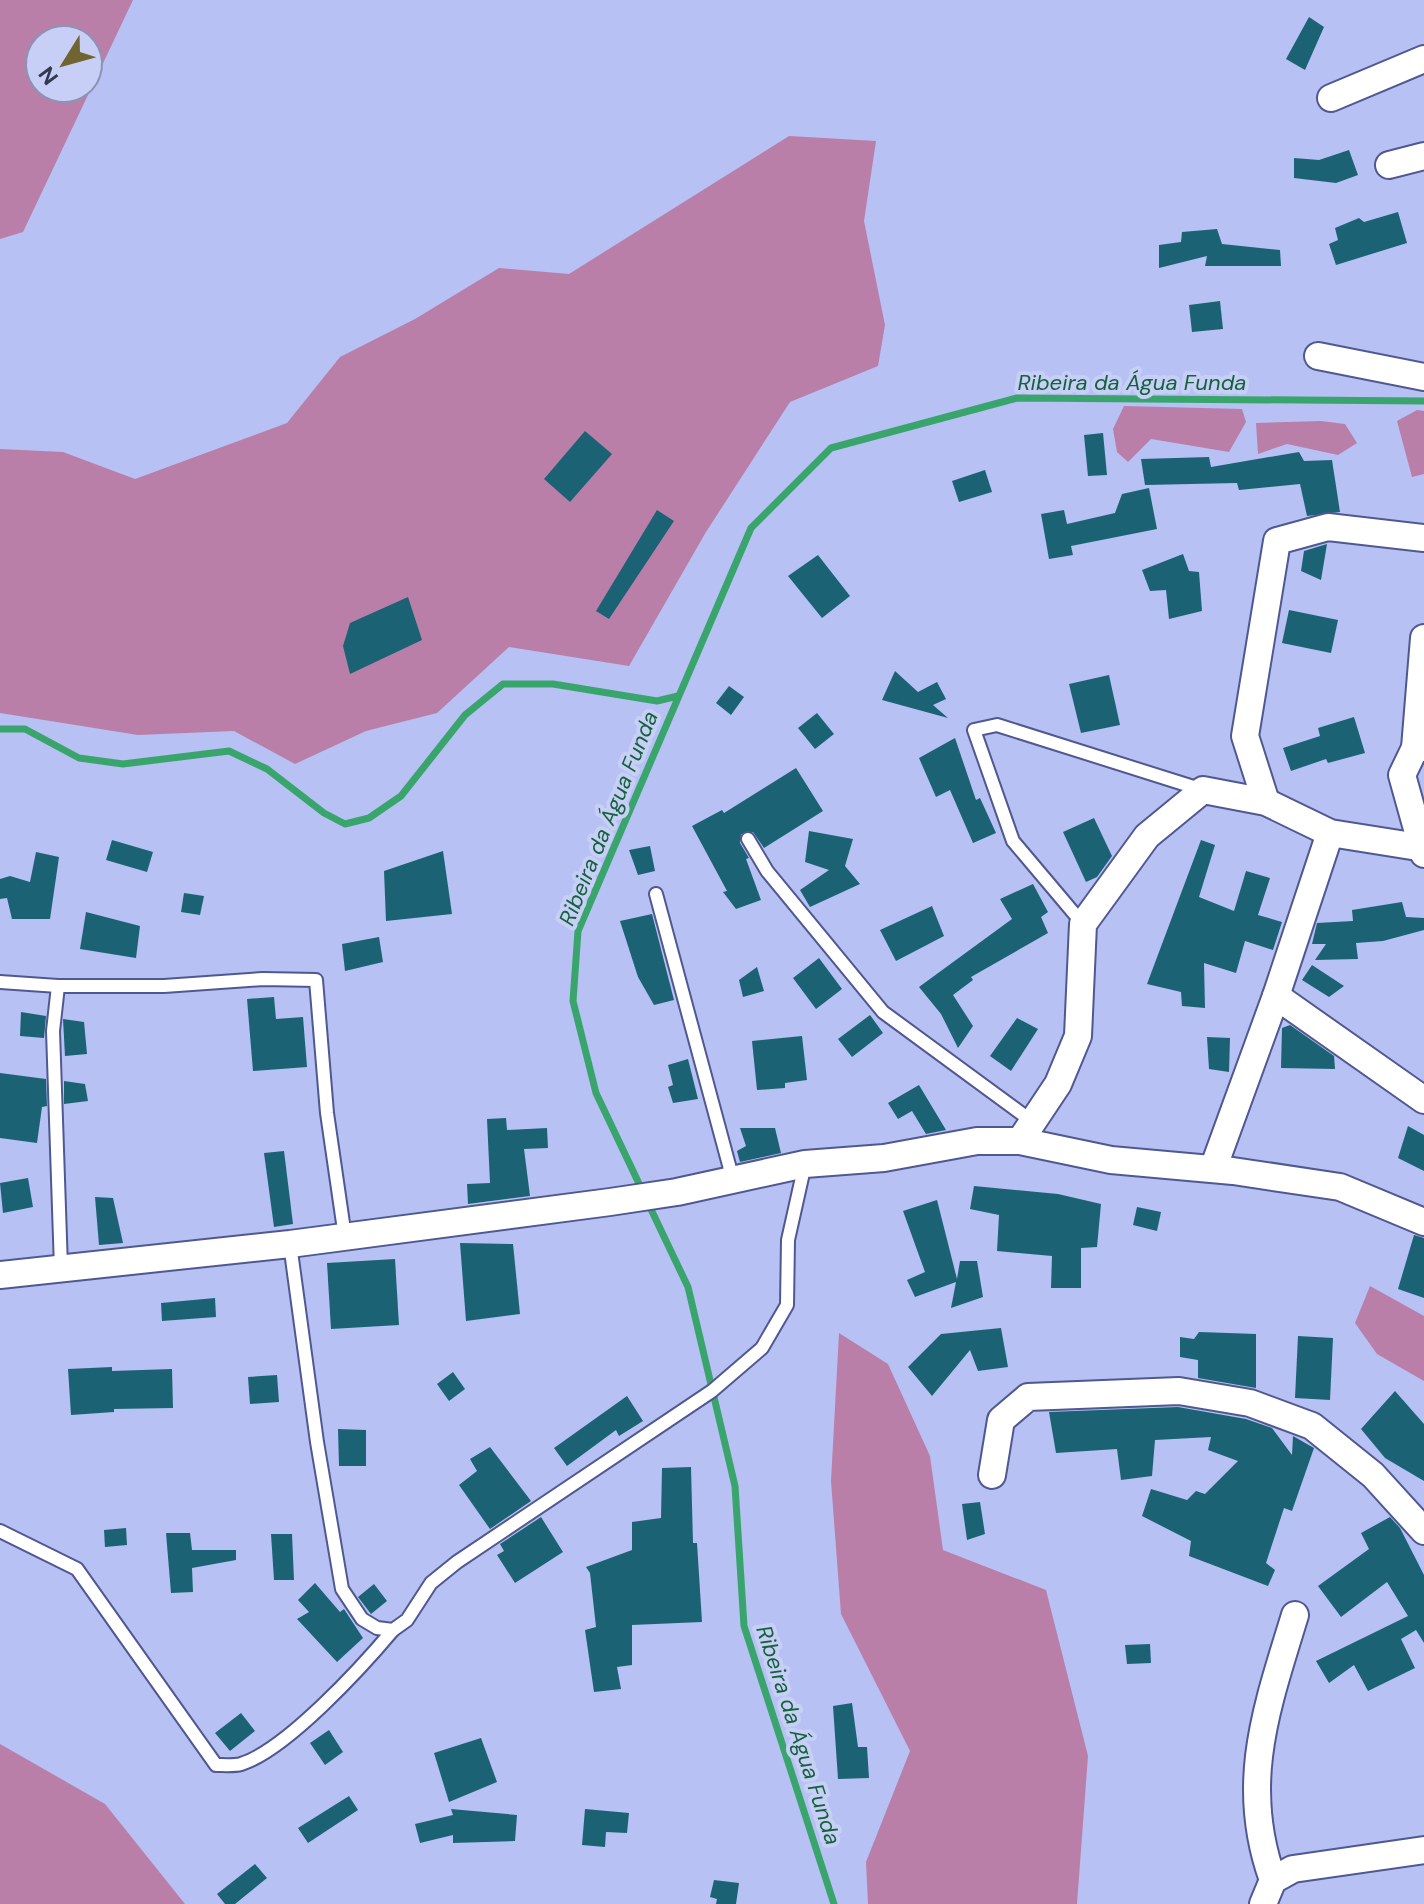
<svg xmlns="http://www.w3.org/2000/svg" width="1424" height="1904" font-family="'DM Sans',sans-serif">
	<rect width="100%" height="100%" fill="#b7c1f4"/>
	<g fill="#b97fa9" fill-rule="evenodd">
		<path d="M0,0H133L23,232L0,239ZM40,40H88V88H40Z"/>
		<polygon points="789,136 876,141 864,221 885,325 878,366 790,402 706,532 629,666 509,647 437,713 366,731 295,764 234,731 138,735 0,713 0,449 63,452 135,479 287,423 340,357 415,319 499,268 569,274"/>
		<polygon points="1124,406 1242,409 1246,422 1229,452 1151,439 1128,462 1117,452 1113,429"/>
		<polygon points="1417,410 1424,411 1424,474 1412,477 1397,421"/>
		<polygon points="1321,421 1345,424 1357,443 1338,455 1287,444 1258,454 1256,423"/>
		<polygon points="1370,1286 1424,1316 1424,1381 1377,1354 1355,1323"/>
		<polygon points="839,1333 888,1364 930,1456 943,1550 1046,1590 1088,1756 1077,1904 868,1904 866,1862 910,1751 841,1614 831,1481"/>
		<polygon points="0,1744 105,1804 185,1904 0,1904"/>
	</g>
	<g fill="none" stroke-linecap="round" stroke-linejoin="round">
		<g stroke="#39a56d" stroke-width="7">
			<polyline points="0,729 25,729 79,758 123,764 229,751 267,769 324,813 345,824 369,818 401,796 465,715 503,684 553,684 657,701 678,696"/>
			<polyline points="643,1192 596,1093 573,1001 578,931 751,528 831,448 1017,398 1424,401"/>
			<polyline points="648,1203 688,1287 735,1486 744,1626 834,1904"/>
		</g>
	</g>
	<g fill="#1b6374">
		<polygon points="1309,17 1324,27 1305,70 1286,59"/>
		<polygon points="1349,150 1358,175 1336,183 1294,178 1294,158 1319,160"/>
		<polygon points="1398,212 1407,243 1336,265 1329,244 1338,240 1335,228 1359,218 1364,222"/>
		<polygon points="1217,229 1222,244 1280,250 1281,266 1205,266 1207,256 1159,268 1159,245 1181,242 1182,232"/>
		<polygon points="1220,301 1223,329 1192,332 1189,305"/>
		<polygon points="585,431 612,454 570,502 544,479"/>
		<polygon points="1103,433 1107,475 1088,476 1084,435"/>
		<polygon points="1299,452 1304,461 1332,460 1340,512 1307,516 1300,484 1239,490 1237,483 1145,485 1141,459 1209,457 1211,467"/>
		<polygon points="985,470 992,492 959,502 952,481"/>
		<polygon points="1149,488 1157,529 1071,546 1073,555 1049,559 1041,514 1064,510 1067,524 1115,513 1122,494"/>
		<polygon points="657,510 674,521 609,619 596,611"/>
		<polygon points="1327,544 1321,580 1301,571 1304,551"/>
		<polygon points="1183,554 1189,571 1199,572 1202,611 1169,619 1166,590 1150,591 1142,570"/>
		<polygon points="818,555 850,596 822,618 788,576"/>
		<polygon points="408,597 422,640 350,674 343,646 350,623"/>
		<polygon points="1289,610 1338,620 1331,653 1282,643"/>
		<polygon points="895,671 918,692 937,682 946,699 933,705 948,718 882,700"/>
		<polygon points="1109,675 1120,725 1081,733 1069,684"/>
		<polygon points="729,686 744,697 731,715 716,703"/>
		<polygon points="817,713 834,734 815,749 798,728"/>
		<polygon points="1354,717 1365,753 1328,763 1326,759 1291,771 1283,748 1320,736 1318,728"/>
		<polygon points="955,738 976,800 980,798 996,833 973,843 950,790 936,797 919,758"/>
		<polygon points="796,768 823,811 764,848 753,832 741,834 740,843 749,858 746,859 761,900 736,909 723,892 727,891 692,826 722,810 724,813"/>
		<polygon points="1094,818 1112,856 1097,877 1086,882 1063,832"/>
		<polygon points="809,831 853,839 845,866 860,884 810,907 800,890 829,870 805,862"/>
		<polygon points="112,840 153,852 147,872 106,860"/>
		<polygon points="1201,840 1215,845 1199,897 1234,911 1246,871 1270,878 1258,915 1282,922 1273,950 1245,941 1236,973 1204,963 1205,1008 1182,1006 1181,992 1147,984"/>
		<polygon points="650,846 655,871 638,875 629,850"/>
		<polygon points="443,851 452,914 386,921 384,871"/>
		<polygon points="36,852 59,857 50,919 12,919 7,898 0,899 0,879 10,876 30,882"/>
		<polygon points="1033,884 1048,912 1041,917 1048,933 971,977 973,980 953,995 973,1026 958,1048 941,1014 919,987 1012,919 1000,899"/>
		<polygon points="184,893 204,896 200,915 181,912"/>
		<polygon points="1402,902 1406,917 1424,918 1424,930 1383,941 1356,943 1358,959 1315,960 1326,944 1312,944 1317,923 1353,921 1352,910"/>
		<polygon points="932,906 944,936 896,961 880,930"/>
		<polygon points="86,912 140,926 136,958 80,949"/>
		<polygon points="652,914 674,1000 654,1005 638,977 620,921"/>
		<polygon points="379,937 383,962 345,971 342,944"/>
		<polygon points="819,958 842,989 816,1009 793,978"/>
		<polygon points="1312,965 1344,986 1329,997 1302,980"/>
		<polygon points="757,967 764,991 743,997 739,980"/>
		<polygon points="274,997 276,1019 303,1017 307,1067 253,1071 247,999"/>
		<polygon points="21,1012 46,1016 44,1038 20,1036"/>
		<polygon points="870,1015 883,1033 852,1057 838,1039"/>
		<polygon points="1017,1018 1038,1029 1011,1071 990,1056"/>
		<polygon points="63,1019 84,1022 87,1054 65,1056"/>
		<polygon points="1290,1025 1334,1056 1335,1069 1281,1068 1282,1028"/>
		<polygon points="802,1036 807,1080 785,1083 785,1088 757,1090 752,1041"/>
		<polygon points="1207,1037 1230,1038 1229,1072 1209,1069"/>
		<polygon points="688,1059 698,1099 673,1103 668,1087 673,1085 668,1065"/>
		<polygon points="0,1073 46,1079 47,1106 42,1107 37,1143 0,1138"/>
		<polygon points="64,1081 85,1084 88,1101 64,1104"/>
		<polygon points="919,1085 946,1130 926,1134 912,1111 898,1119 888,1103"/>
		<polygon points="506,1118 507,1130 547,1128 548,1148 524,1149 530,1196 468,1204 467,1184 490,1183 487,1119"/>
		<polygon points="1408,1126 1424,1135 1424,1171 1398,1158"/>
		<polygon points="740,1128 775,1128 781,1153 740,1162 737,1151 746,1146"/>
		<polygon points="284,1151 293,1224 274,1227 264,1153"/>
		<polygon points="28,1178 33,1207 3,1213 0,1183"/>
		<polygon points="974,1186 1058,1194 1101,1204 1097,1247 1081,1248 1081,1288 1051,1288 1052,1256 997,1251 999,1215 970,1209"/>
		<polygon points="95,1197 113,1198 123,1243 99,1245"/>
		<polygon points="937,1200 957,1279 960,1261 977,1261 983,1297 951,1308 956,1282 915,1297 907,1280 925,1272 903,1211"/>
		<polygon points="1137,1207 1161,1212 1157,1231 1133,1225"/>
		<polygon points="1414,1235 1424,1238 1424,1298 1398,1289"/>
		<polygon points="460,1243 513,1244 520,1314 466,1321"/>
		<polygon points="395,1259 399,1325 331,1329 327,1263"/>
		<polygon points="215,1298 216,1317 162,1321 161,1303"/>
		<polygon points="1001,1328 1008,1367 978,1371 970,1350 932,1396 908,1367 941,1334"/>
		<polygon points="1199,1332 1256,1334 1256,1388 1198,1378 1198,1360 1180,1357 1180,1337 1194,1339"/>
		<polygon points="1298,1336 1333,1338 1330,1400 1295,1398"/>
		<polygon points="112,1367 112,1371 172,1369 173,1408 114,1409 114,1412 71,1415 68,1369"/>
		<polygon points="453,1372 465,1389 449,1401 437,1384"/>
		<polygon points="277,1375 279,1402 250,1404 248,1377"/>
		<polygon points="1395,1391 1424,1424 1424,1481 1385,1458 1361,1429"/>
		<polygon points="627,1396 643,1421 619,1436 616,1430 567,1466 554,1448"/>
		<polygon points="1178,1407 1246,1419 1272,1428 1292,1455 1293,1436 1314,1448 1292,1511 1284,1508 1266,1563 1275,1570 1268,1586 1189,1556 1191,1541 1142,1516 1151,1489 1187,1500 1196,1491 1205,1494 1238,1461 1208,1450 1211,1437 1155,1440 1152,1476 1121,1480 1117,1449 1056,1453 1049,1412"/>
		<polygon points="338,1429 366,1430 366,1466 339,1466"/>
		<polygon points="490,1447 531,1501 490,1529 459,1485 477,1471 470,1459"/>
		<polygon points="691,1467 693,1543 697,1543 702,1622 632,1625 632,1665 617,1667 621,1689 594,1692 585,1630 596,1627 590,1573 586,1567 632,1550 632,1522 661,1518 662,1468"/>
		<polygon points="980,1502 985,1534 967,1540 962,1504"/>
		<polygon points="541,1517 563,1552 515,1583 497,1555 504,1551 500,1544"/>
		<polygon points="1390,1517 1400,1528 1424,1575 1424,1643 1416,1630 1401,1639 1415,1668 1368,1691 1354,1665 1329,1683 1316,1661 1408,1616 1387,1582 1341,1617 1318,1586 1369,1549 1361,1533"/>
		<polygon points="126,1528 127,1545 105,1547 104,1530"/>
		<polygon points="166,1533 190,1533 192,1550 236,1550 236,1560 192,1568 193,1592 171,1593"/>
		<polygon points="271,1534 292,1534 294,1580 274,1580"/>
		<polygon points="315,1583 340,1612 344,1609 363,1638 337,1662 297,1619 309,1612 298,1600"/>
		<polygon points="374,1584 387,1601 371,1614 358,1597"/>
		<polygon points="1150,1644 1151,1663 1127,1664 1125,1645"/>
		<polygon points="852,1703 858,1747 867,1747 869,1778 838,1779 833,1706"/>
		<polygon points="241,1713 255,1731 230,1751 215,1733"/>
		<polygon points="329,1730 343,1752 325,1765 310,1743"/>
		<polygon points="481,1738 497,1782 449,1802 434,1753"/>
		<polygon points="349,1796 358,1810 308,1843 298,1828"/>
		<polygon points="451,1809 517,1815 515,1841 453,1843 453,1835 420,1843 415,1824 453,1815"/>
		<polygon points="585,1809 629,1813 627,1833 606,1832 605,1847 582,1845"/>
		<polygon points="255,1864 267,1878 235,1904 225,1904 217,1894"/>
		<polygon points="714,1880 739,1883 736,1904 716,1904 717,1899 710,1897"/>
	</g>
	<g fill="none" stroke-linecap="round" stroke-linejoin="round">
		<g stroke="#505890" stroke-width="16">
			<g id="lane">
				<polyline points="748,839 767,871 883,1012 1033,1122"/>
				<polyline points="656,894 733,1180"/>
				<polyline points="1083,924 1013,841 974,730 997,725 1203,790"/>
				<polyline points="0,982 58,986"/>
				<polyline points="290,1244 317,1442 342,1589 362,1619 377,1628 393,1630 407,1620 431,1583 457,1562 712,1391 762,1348 787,1305 788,1240 805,1164"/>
				<polyline points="61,1268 53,1031 58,986 164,986 263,979 316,980 327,1113 345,1237"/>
				<path d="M0,1531L77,1569L216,1765C223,1765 234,1766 241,1764C286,1750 362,1667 393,1630"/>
			</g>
		</g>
		<g stroke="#505890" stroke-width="30">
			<g id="street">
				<polyline points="1331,98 1424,59"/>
				<polyline points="1389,165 1424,156"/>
				<polyline points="1318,356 1424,377"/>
				<polyline points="1415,748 1424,638"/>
				<polyline points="1424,748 1415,748 1402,775 1424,854"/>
				<polyline points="1266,802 1245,736 1277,541 1328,527 1424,538"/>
				<polyline points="1276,996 1330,833"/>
				<polyline points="1020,1141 1058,1084 1078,1036 1083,924 1147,836 1203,790 1266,802 1330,833 1424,848"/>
				<polyline points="1213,1169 1276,996 1424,1100"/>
				<polyline points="0,1275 290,1244 610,1202 677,1192 805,1164 884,1158 977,1141 1020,1141 1111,1160 1233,1171 1340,1187 1424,1222"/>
				<polyline points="992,1475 1001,1420 1028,1397 1179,1391 1250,1403 1312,1426 1373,1475 1424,1531"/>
				<path d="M1273,1880C1238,1784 1267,1707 1295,1615"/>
				<polyline points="1263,1904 1273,1880 1293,1869 1424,1850"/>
			</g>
		</g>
		<use href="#lane" stroke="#fff" stroke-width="12"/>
		<use href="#street" stroke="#fff" stroke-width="26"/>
	</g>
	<g text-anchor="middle" stroke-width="8" stroke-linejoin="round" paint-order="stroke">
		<g font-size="22" font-style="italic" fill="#14623c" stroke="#c7cff6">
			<text x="1132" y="390">Ribeira da Água Funda</text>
			<text transform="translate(608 818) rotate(-68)" y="8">Ribeira da Água Funda</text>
			<text transform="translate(799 1735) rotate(72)" y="8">Ribeira da Água Funda</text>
		</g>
	</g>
	<g transform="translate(64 64) rotate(233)"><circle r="38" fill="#c7cff6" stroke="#8c93b4" stroke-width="2"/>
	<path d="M0-6L14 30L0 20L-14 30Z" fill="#706431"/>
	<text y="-12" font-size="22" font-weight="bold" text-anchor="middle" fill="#333851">N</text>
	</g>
</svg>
